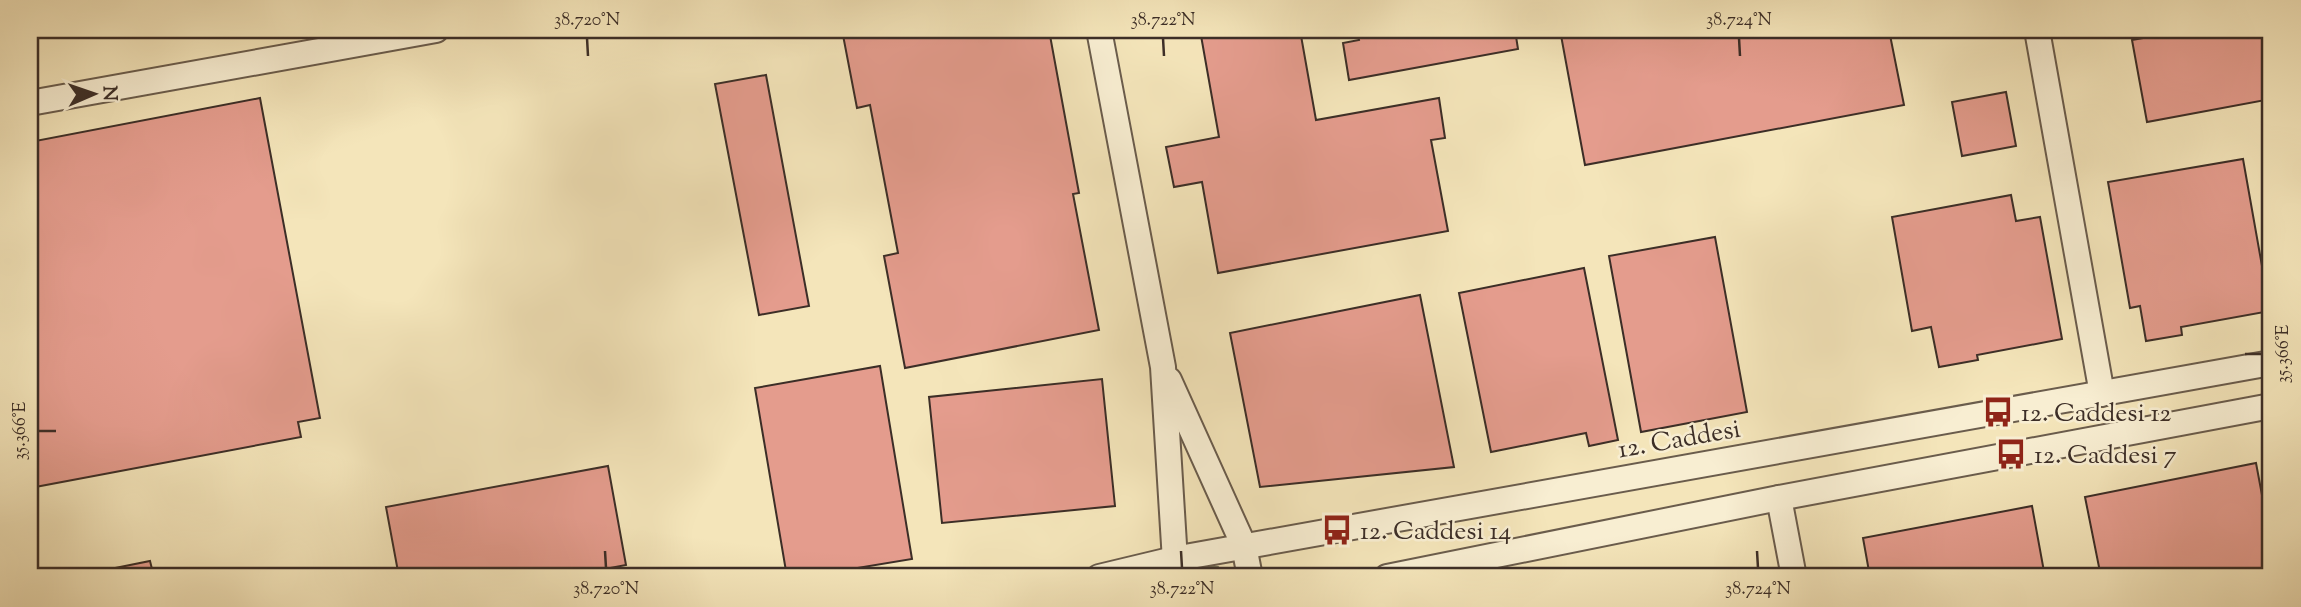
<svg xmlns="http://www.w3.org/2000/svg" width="2301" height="607" font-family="'Sorts Mill Goudy',serif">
	<rect width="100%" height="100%" fill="#f4e5ba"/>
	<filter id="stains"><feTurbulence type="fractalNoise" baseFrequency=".00286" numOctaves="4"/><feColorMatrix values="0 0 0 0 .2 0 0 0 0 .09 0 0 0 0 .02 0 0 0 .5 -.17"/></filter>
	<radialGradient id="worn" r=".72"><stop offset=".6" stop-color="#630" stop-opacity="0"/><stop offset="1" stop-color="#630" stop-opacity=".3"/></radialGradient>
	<polygon fill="#b7c693" stroke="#7a7a5d" stroke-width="2" points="1208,566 1218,567 1227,577 1195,577 1200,570"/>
	<g fill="#e49c8d" stroke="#3c2e27" stroke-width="2">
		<polygon points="842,30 1049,30 1079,193 1073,194 1099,330 905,368 884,256 898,253 870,105 857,108"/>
		<polygon points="1200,30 1300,30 1316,120 1439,98 1445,138 1431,140 1448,231 1218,273 1202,182 1174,187 1166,147 1219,137"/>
		<polygon points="1357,30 1515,30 1518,49 1349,80 1343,43 1359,40"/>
		<polygon points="1560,30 1889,30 1904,105 1585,165"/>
		<polygon points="2188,30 2271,30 2271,99 2147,122 2132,40"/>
		<polygon points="766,75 809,306 759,315 715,84"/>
		<polygon points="2006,92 2016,146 1962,156 1952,102"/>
		<polygon points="260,98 320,418 298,422 301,437 30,488 30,142"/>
		<polygon points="2243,159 2270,311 2181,327 2182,335 2146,341 2140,306 2130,308 2108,182"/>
		<polygon points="2011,195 2016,221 2040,217 2062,339 1977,355 1978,360 1939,367 1931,327 1912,331 1892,217"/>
		<polygon points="1715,237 1747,412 1641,432 1609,256"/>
		<polygon points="1584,268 1618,440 1589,446 1586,433 1491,452 1459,293"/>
		<polygon points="1420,295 1454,467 1260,487 1230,333"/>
		<polygon points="880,366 912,559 803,577 787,577 755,388"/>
		<polygon points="1102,379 1115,506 942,523 929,397"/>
		<polygon points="2256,463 2271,543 2271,577 2101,577 2085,497"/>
		<polygon points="608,466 626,565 563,577 399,577 386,507"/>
		<polygon points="2032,506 2045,577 1870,577 1863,538"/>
		<polygon points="150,561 154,577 101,577 100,571"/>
	</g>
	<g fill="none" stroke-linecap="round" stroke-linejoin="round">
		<g stroke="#6a5c4c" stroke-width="28">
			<g id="minor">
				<polyline points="1099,30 1163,367 1176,577"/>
				<polyline points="2037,30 2102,394"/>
				<polyline points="30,103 436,30"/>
				<polyline points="1169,380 1244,546 1250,577"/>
				<polyline points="1779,498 1794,577"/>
				<polyline points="1099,577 1174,559 2271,363"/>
				<polyline points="1387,577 1779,498 2271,406"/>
			</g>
		</g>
		<use href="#minor" stroke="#f8eed2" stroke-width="24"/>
	</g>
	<path fill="none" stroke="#3c2e27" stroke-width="2.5" d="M587,38L588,56M1163,38L1164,56M1739,38L1740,56M2245,354H2262M38,431H56M605,551L606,568M1181,551L1182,568M1757,551L1758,568"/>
	<defs>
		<g id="bus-bare" transform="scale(2.415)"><path d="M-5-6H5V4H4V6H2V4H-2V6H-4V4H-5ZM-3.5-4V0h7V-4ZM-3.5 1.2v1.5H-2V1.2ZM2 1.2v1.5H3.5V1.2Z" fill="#8f2418" stroke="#f8eed2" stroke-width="2.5" paint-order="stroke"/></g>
	</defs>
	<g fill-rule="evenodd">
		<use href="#bus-bare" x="1998" y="412"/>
		<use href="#bus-bare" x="2011" y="454"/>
		<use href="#bus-bare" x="1337" y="530"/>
	</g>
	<g text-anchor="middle" stroke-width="5" stroke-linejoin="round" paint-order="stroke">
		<g font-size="26" fill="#3c2e27" stroke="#f8eed2" text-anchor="start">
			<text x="2021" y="421">12. Caddesi 12</text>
			<text x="2034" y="463">12. Caddesi 7</text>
			<text x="1360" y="539">12. Caddesi 14</text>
		</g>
		<g font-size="26" fill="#3c2e27" stroke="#f8eed2">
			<text transform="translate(1679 438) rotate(-10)" y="9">12. Caddesi</text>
		</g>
	</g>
	<rect width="2301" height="607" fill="none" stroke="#f4e5ba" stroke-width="77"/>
	<g transform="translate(94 94) rotate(88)" stroke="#f8eed2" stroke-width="5" paint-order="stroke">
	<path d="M0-5L12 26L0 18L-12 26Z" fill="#3c2e27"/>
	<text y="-10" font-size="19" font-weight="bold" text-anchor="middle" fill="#3c2e27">N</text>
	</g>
	<rect x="38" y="38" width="2224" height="530" fill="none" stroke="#3c2e27" stroke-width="2.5"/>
	<g font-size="18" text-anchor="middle" fill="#3c2e27">
		<text x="587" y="25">38.720°N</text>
		<text x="1163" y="25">38.722°N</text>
		<text x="1739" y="25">38.724°N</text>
		<text transform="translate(2282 354) rotate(-90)" y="6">35.366°E</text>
		<text transform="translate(19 431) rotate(-90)" y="6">35.366°E</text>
		<text x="606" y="594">38.720°N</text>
		<text x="1182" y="594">38.722°N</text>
		<text x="1758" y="594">38.724°N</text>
	</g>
	<rect width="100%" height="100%" filter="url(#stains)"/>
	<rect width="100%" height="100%" fill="url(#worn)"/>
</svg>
